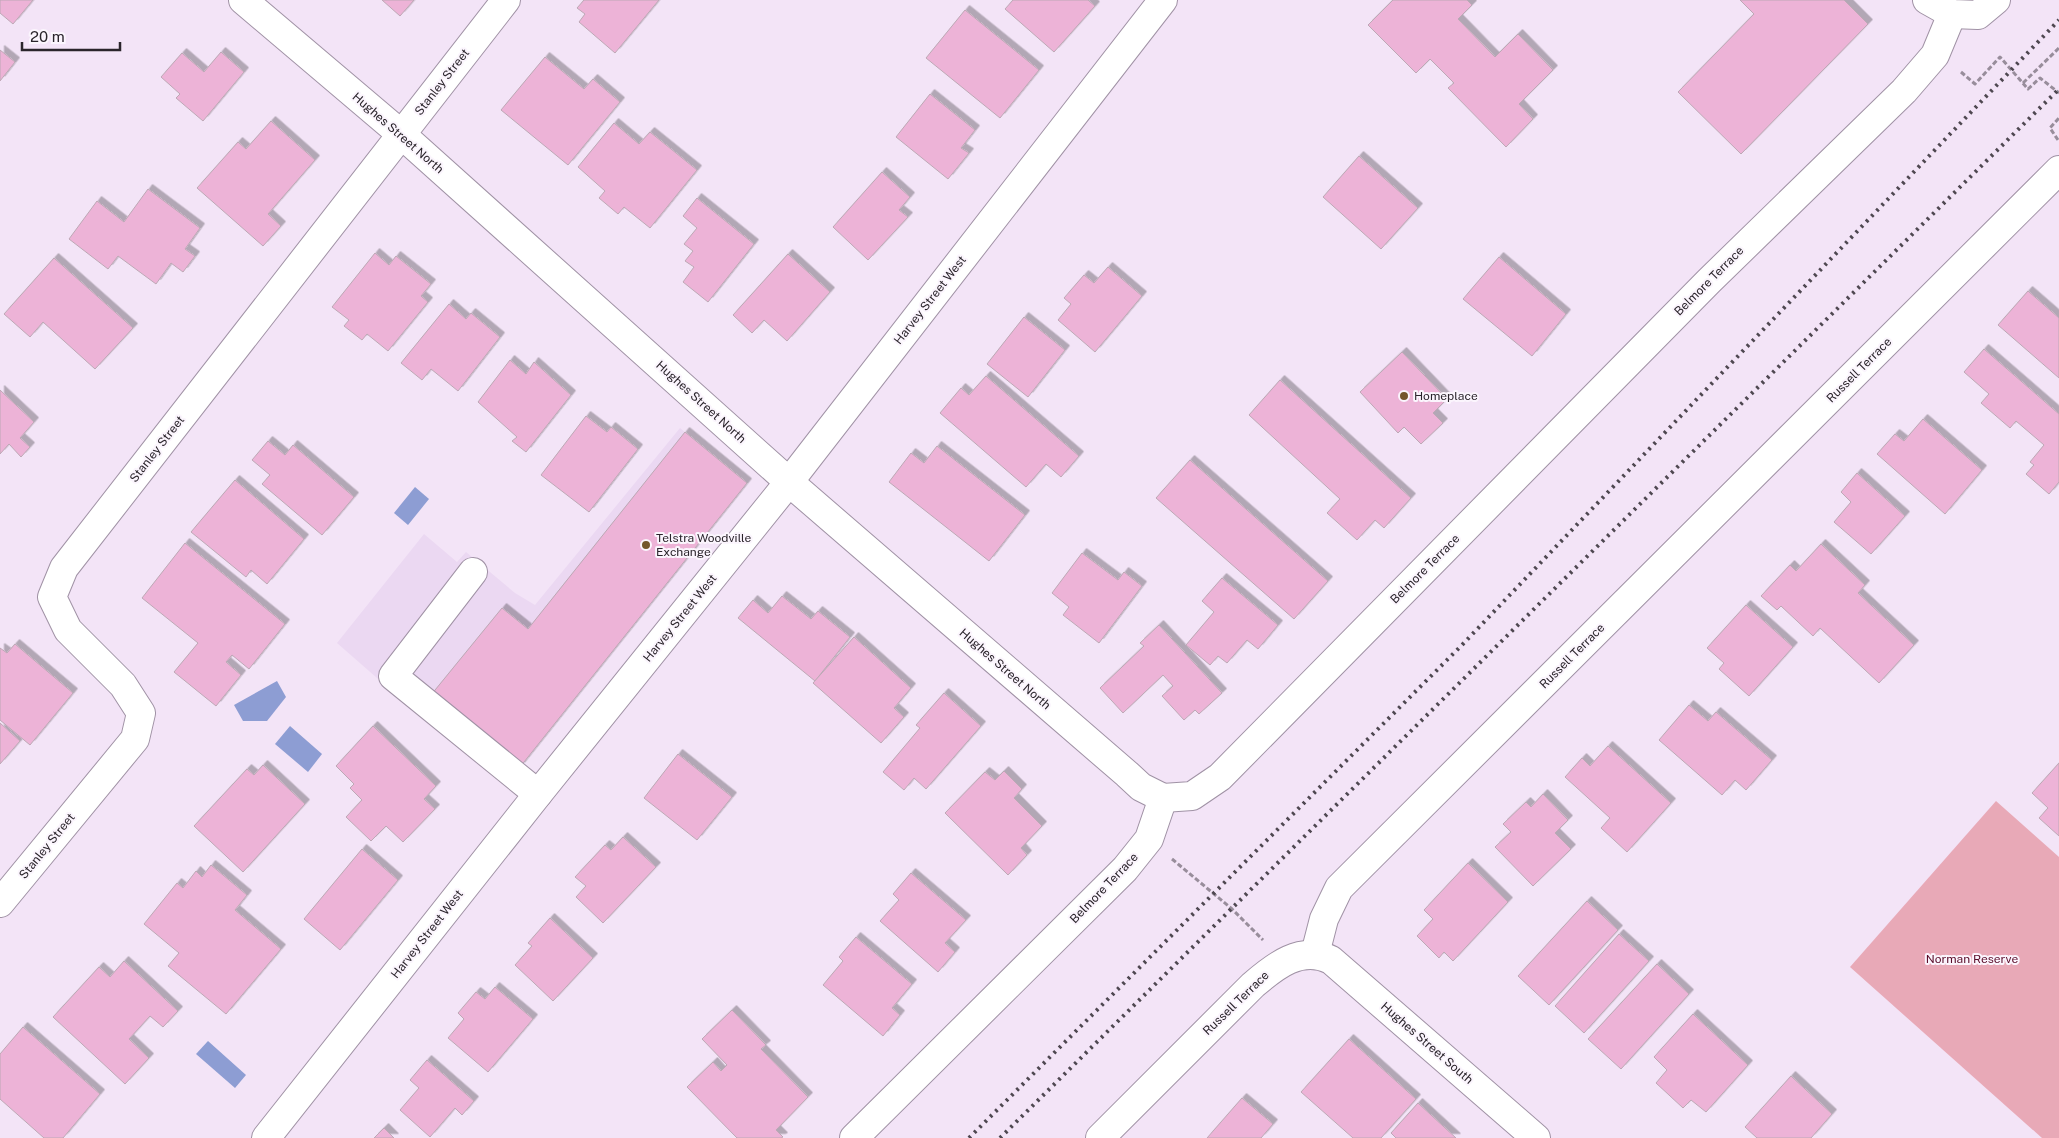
<svg xmlns="http://www.w3.org/2000/svg" width="2059" height="1138" font-family="'Public Sans',sans-serif">
	<defs>
		<filter id="shadow"><feDropShadow dx="4.5" dy="-4.5" stdDeviation="0" flood-color="#0004"/></filter>
	</defs>
	<rect width="100%" height="100%" fill="#f3e4f7"/>
	<polygon fill="#ebd8f2" points="680,428 747,483 520,767 417,713 337,643 424,534 457,562 466,552 515,593 535,605"/>
	<polygon fill="#e8a9b7" points="1996,801 2059,857 2059,1138 2042,1138 1850,967"/>
	<g fill="#8d9dd3">
		<polygon points="415,487 429,499 408,525 394,513"/>
		<polygon points="277,681 286,697 267,721 243,721 234,705"/>
		<polygon points="290,726 322,754 308,772 275,744"/>
		<polygon points="208,1041 246,1075 235,1088 196,1054"/>
	</g>
	<g fill="#edb3d7" stroke="#bda8b5" filter="url(#shadow)">
		<polygon points="0,0 33,0 13,24 0,13"/>
		<polygon points="382,0 414,0 400,16"/>
		<polygon points="584,0 659,0 615,53 579,22 585,14 577,8"/>
		<polygon points="1013,0 1088,0 1095,6 1054,52 1005,9"/>
		<polygon points="1393,0 1467,0 1472,5 1458,19 1495,57 1518,34 1553,70 1519,104 1533,119 1506,147 1448,88 1454,83 1430,59 1416,73 1368,25"/>
		<polygon points="1740,0 1844,0 1868,24 1741,154 1678,92 1754,14"/>
		<polygon points="965,10 1039,70 1000,118 926,58"/>
		<polygon points="0,50 15,62 0,81"/>
		<polygon points="221,52 244,72 203,121 176,98 180,94 161,77 182,53 204,72"/>
		<polygon points="545,57 584,89 593,79 620,102 568,165 501,110"/>
		<polygon points="930,94 975,130 961,148 969,153 948,179 896,137"/>
		<polygon points="271,121 315,160 268,214 281,226 263,246 197,188 238,142 246,149"/>
		<polygon points="614,123 639,144 650,132 697,170 650,228 624,207 618,214 599,198 605,191 578,167"/>
		<polygon points="1359,156 1418,208 1381,249 1323,197"/>
		<polygon points="882,172 910,197 899,210 908,217 868,260 833,227"/>
		<polygon points="148,189 200,228 185,249 195,256 183,272 171,263 156,284 118,256 108,269 69,239 97,201 124,222"/>
		<polygon points="697,198 754,244 708,302 683,282 694,267 685,261 693,251 684,244 697,228 683,216"/>
		<polygon points="375,253 389,265 396,256 431,284 421,296 428,302 388,351 367,334 362,340 344,326 349,320 332,307"/>
		<polygon points="788,254 830,292 787,341 764,320 752,333 733,315"/>
		<polygon points="1499,257 1566,314 1532,356 1463,299"/>
		<polygon points="54,258 133,328 95,369 43,322 30,337 4,314"/>
		<polygon points="1108,267 1142,296 1095,352 1058,320 1071,304 1064,298 1084,275 1094,283"/>
		<polygon points="2028,291 2059,318 2059,378 1998,325"/>
		<polygon points="449,304 466,319 471,313 500,337 458,391 431,369 422,380 401,363"/>
		<polygon points="1024,317 1065,350 1028,397 987,364"/>
		<polygon points="1984,349 2059,414 2059,482 2049,494 2026,474 2034,465 2030,462 2044,445 2016,421 2010,428 1981,403 1989,394 1964,372"/>
		<polygon points="1402,352 1447,399 1433,413 1443,423 1421,444 1404,427 1398,433 1360,392"/>
		<polygon points="510,360 526,374 534,362 571,395 526,452 512,441 517,437 478,402"/>
		<polygon points="986,376 1079,456 1061,477 1046,464 1026,487 940,413 961,388 969,395"/>
		<polygon points="1280,380 1411,498 1384,528 1375,520 1357,540 1327,513 1340,499 1249,415"/>
		<polygon points="0,390 34,422 20,438 30,447 21,457 9,444 0,454"/>
		<polygon points="586,416 607,432 611,427 638,449 589,512 541,475"/>
		<polygon points="1923,419 1982,470 1945,514 1877,454 1895,434 1904,441"/>
		<polygon points="685,432 747,483 520,767 431,695 502,608 528,629"/>
		<polygon points="268,441 285,455 293,445 354,497 322,535 262,484 270,475 252,460"/>
		<polygon points="937,446 1025,515 989,561 889,482 911,453 924,463"/>
		<polygon points="1190,460 1328,581 1294,619 1156,498"/>
		<polygon points="1857,473 1905,516 1871,554 1834,522 1851,502 1841,492"/>
		<polygon points="235,480 304,539 267,584 251,570 246,577 191,532"/>
		<polygon points="185,543 285,624 249,669 232,655 226,662 241,675 216,706 174,672 198,643 142,598"/>
		<polygon points="1821,544 1865,585 1858,593 1914,645 1879,683 1820,628 1813,636 1781,606 1777,610 1761,596 1790,565 1796,571"/>
		<polygon points="1082,553 1118,580 1124,572 1142,586 1099,643 1063,615 1069,607 1052,593"/>
		<polygon points="1222,578 1278,625 1258,649 1247,640 1227,663 1218,656 1210,665 1186,645 1214,612 1202,601"/>
		<polygon points="782,596 811,619 818,611 850,637 815,681 738,618 753,600 768,613"/>
		<polygon points="1746,605 1793,647 1749,696 1719,669 1724,663 1707,648"/>
		<polygon points="1159,625 1222,693 1199,714 1195,710 1184,720 1162,696 1173,686 1163,675 1123,713 1100,688 1144,646 1140,643"/>
		<polygon points="854,637 911,688 894,708 904,717 881,743 813,683"/>
		<polygon points="15,644 73,693 30,745 0,720 0,648 7,653"/>
		<polygon points="944,693 981,726 926,789 914,778 904,790 883,772 920,728 916,725"/>
		<polygon points="1689,705 1708,721 1716,712 1772,760 1746,790 1735,780 1722,795 1659,740"/>
		<polygon points="0,723 20,741 0,764"/>
		<polygon points="373,726 436,786 424,799 435,809 403,842 386,826 371,841 346,817 362,800 350,788 354,784 336,766"/>
		<polygon points="1608,746 1671,803 1627,852 1601,828 1610,818 1565,777 1582,758 1590,766"/>
		<polygon points="678,754 732,797 697,840 644,798"/>
		<polygon points="2059,763 2059,836 2039,818 2048,808 2032,793"/>
		<polygon points="263,765 305,804 243,872 194,826 247,769 254,775"/>
		<polygon points="1004,771 1022,789 1014,798 1042,826 1021,848 1027,855 1008,875 945,813 985,772 995,780"/>
		<polygon points="1543,794 1568,820 1555,833 1571,849 1533,886 1495,847 1511,832 1503,824 1526,802 1531,807"/>
		<polygon points="623,837 656,867 603,923 576,897 586,886 575,877 605,845 611,850"/>
		<polygon points="362,849 398,880 340,950 304,919"/>
		<polygon points="1468,863 1508,902 1453,961 1444,952 1439,958 1417,936 1433,919 1424,910"/>
		<polygon points="211,865 247,895 235,910 281,949 226,1014 168,966 179,953 144,924 177,883 183,888 196,871 202,877"/>
		<polygon points="911,873 966,920 945,943 955,952 938,972 880,921 899,900 893,894"/>
		<polygon points="1587,901 1618,930 1549,1005 1518,976"/>
		<polygon points="550,918 593,958 553,1001 515,965 532,946 528,943"/>
		<polygon points="1619,934 1649,961 1584,1033 1555,1006"/>
		<polygon points="856,937 912,984 892,1008 900,1015 883,1036 823,985 843,961 839,957"/>
		<polygon points="124,961 178,1011 163,1027 150,1016 129,1039 149,1058 125,1084 53,1017 99,967 110,977"/>
		<polygon points="1657,964 1689,994 1621,1069 1588,1039"/>
		<polygon points="495,987 533,1019 488,1072 448,1038 464,1019 458,1013 476,992 485,999"/>
		<polygon points="732,1010 766,1045 761,1049 808,1097 776,1130 783,1137 781,1138 737,1138 687,1087 713,1062 721,1071 727,1065 702,1039"/>
		<polygon points="1693,1014 1748,1065 1706,1112 1691,1100 1683,1108 1656,1083 1667,1070 1654,1057"/>
		<polygon points="23,1027 100,1094 63,1138 44,1138 0,1099 0,1054"/>
		<polygon points="1349,1039 1416,1099 1381,1138 1353,1138 1301,1092"/>
		<polygon points="427,1060 474,1101 462,1115 455,1108 430,1137 400,1110 419,1088 410,1080"/>
		<polygon points="1791,1076 1832,1114 1811,1138 1757,1138 1745,1127"/>
		<polygon points="1242,1098 1273,1124 1261,1138 1207,1138"/>
		<polygon points="1418,1103 1456,1138 1396,1138 1391,1133"/>
		<polygon points="384,1128 394,1138 374,1138"/>
	</g>
	<g fill="none" stroke-linecap="round" stroke-linejoin="round">
		<g stroke="#a092a5" stroke-width="30">
			<g id="minor">
				<polyline points="243,0 401,134 789,482 1127,774 1141,787 1163,798"/>
				<polyline points="1927,0 1952,14 1978,15 1996,0"/>
				<polyline points="473,572 393,676 538,794"/>
				<polyline points="1163,798 1192,796 1220,777 1709,281 1904,91 1935,55 1952,14"/>
				<polyline points="0,903 135,739 141,713 123,685 68,630 52,597 64,568 506,0"/>
				<polyline points="1315,954 1324,919 1339,888 2059,170"/>
				<polyline points="266,1138 538,794 789,482 1163,0"/>
				<polyline points="854,1138 1125,869 1149,839 1163,798"/>
				<path d="M1100,1138L1253,985C1275,966 1301,945 1331,960L1536,1138"/>
			</g>
		</g>
		<g stroke="#988d9b" stroke-width="3" stroke-dasharray="5 2.5" stroke-linecap="butt">
			<polyline points="1961,72 1975,84 2000,57 2028,89 2040,78 2059,93"/>
			<polyline points="2023,83 2059,48"/>
			<polyline points="2058,140 2050,128 2059,118"/>
			<polyline points="1172,859 1232,909 1263,940"/>
		</g>
		<use href="#minor" stroke="#fff" stroke-width="28"/>
		<g stroke="#4e4750" stroke-width="4" stroke-dasharray="2.5 5" stroke-linecap="butt">
			<polyline points="969,1138 1462,645 2059,20"/>
			<polyline points="1000,1138 2059,89"/>
		</g>
	</g>
	<g fill="#74562b" stroke="#fbf5fd" stroke-width="2">
		<circle cx="1404" cy="396" r="5"/>
		<circle cx="646" cy="545" r="5"/>
	</g>
	<g text-anchor="middle" stroke-width="4" stroke-linejoin="round" paint-order="stroke">
		<g font-size="12" fill="#2a242b" stroke="#fbf5fd">
			<text transform="translate(442 82) rotate(-52)" y="4">Stanley Street</text>
			<text transform="translate(398 133) rotate(41)" y="4">Hughes Street North</text>
			<text transform="translate(1709 281) rotate(-45)" y="4">Belmore Terrace</text>
			<text transform="translate(930 300) rotate(-52)" y="4">Harvey Street West</text>
			<text transform="translate(1859 370) rotate(-45)" y="4">Russell Terrace</text>
			<text transform="translate(701 402) rotate(42)" y="4">Hughes Street North</text>
			<text transform="translate(157 449) rotate(-52)" y="4">Stanley Street</text>
			<text transform="translate(1425 569) rotate(-45)" y="4">Belmore Terrace</text>
			<text transform="translate(680 618) rotate(-51)" y="4">Harvey Street West</text>
			<text transform="translate(1572 656) rotate(-45)" y="4">Russell Terrace</text>
			<text transform="translate(1005 669) rotate(41)" y="4">Hughes Street North</text>
			<text transform="translate(47 846) rotate(-51)" y="4">Stanley Street</text>
			<text transform="translate(1104 888) rotate(-46)" y="4">Belmore Terrace</text>
			<text transform="translate(427 934) rotate(-52)" y="4">Harvey Street West</text>
			<text transform="translate(1236 1003) rotate(-44)" y="4">Russell Terrace</text>
			<text transform="translate(1427 1043) rotate(41)" y="4">Hughes Street South</text>
		</g>
		<g font-size="12" fill="#2a242b" stroke="#fbf5fd" text-anchor="start">
			<text x="1414" y="400">Homeplace</text>
			<text x="656" y="542">Telstra Woodville<tspan x="656" dy="14">Exchange</tspan></text>
		</g>
		<g font-size="12" fill="#5a0c29" stroke="#fbf5fd">
			<text x="1972" y="963">Norman Reserve</text>
		</g>
	</g>
	<path d="M22 42v8h98v-8" fill="none" stroke="#2a242b" stroke-width="2.5"/>
	<text x="30" y="42" font-size="15" fill="#2a242b" stroke="#fbf5fd" stroke-width="4" paint-order="stroke">20 m</text>
</svg>
